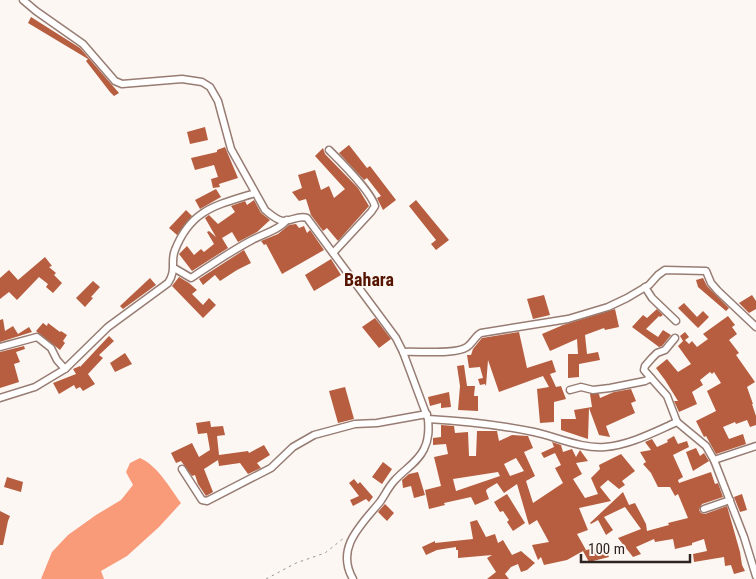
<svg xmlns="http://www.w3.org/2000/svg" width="756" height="579" font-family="'Roboto Condensed',sans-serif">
	<rect width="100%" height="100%" fill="#fdf7f4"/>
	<path fill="#f99a79" d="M140,458C158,466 169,487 181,503L159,527L127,556L101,571L104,579H41L52,552L68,535L96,515L121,500L133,485L126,472L130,463Z"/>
	<g fill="#b65e3f" fill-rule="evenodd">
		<polygon points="31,17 80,48 119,93 114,96 110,92 86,61 88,59 28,23"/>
		<polygon points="205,127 208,140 190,144 187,132"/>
		<polygon points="349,145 367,168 370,166 396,200 383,210 377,198 381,196 367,178 364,180 339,153"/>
		<polygon points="225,147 238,178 219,184 220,187 213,188 211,179 218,177 214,165 195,170 191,158 217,152 217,150"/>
		<polygon points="323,148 325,154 358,188 369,206 338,241 327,228 323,231 311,215 306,199 299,201 292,192 302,188 298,175 315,170 321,190 329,186 334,198 345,189 315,156"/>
		<polygon points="216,189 221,197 200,209 195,200"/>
		<polygon points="254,200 261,213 270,220 257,232 238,242 232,232 222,238 228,248 192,271 179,254 187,246 194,255 201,249 204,252 214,244 207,232 209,231 216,237 205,218 209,215 218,224 235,212 231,206 245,201 247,205"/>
		<polygon points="416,200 449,240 436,250 431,244 436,240 409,206"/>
		<polygon points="186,210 192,216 177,235 169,228"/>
		<polygon points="296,224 299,228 304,226 307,233 310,230 324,250 282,274 266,244 264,245 261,241 278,234 289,225"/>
		<polygon points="244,250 251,263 237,270 220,281 215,275 203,285 199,279"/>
		<polygon points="45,257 52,266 49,267 56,273 54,275 62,283 53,293 46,287 48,284 39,277 17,300 9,292 0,299 0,278 9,270 18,280"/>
		<polygon points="331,259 341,275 314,291 305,275"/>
		<polygon points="179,277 189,283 197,290 192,294 203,305 209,298 216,305 203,318 172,286"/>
		<polygon points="150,278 156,285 123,309 120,306"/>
		<polygon points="703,278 707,286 729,308 726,311 698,287 696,280"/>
		<polygon points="93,281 100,287 91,297 93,298 85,307 76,298"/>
		<polygon points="544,295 550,315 533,319 527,299"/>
		<polygon points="752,295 756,301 756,309 749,313 739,303"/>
		<polygon points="684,303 697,317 703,311 709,317 698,328 678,308"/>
		<polygon points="615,309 619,327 605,330 604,328 585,335 587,354 598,352 600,360 579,364 579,377 568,378 568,354 578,354 577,339 550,351 542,334 563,325"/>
		<polygon points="657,309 663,315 660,317 659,316 646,329 658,337 663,330 671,335 662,346 659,347 632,327 643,315 647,318"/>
		<polygon points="728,316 735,325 732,327 737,334 729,340 739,353 736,355 755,382 747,387 753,404 752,404 756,416 756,425 750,427 747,420 736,424 735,422 723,427 729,439 743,434 746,444 716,454 706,436 704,437 696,421 716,411 707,391 721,383 714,372 712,374 710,372 700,380 703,385 692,392 697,404 679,412 674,401 678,401 665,380 656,368 667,359 678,372 691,364 678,346 683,341 680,336 685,332 689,337 685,340 689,344 692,341 697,347 708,339 703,334"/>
		<polygon points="375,318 391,339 379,348 362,327"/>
		<polygon points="3,319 5,331 13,326 18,334 29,327 32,332 0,342 0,320"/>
		<polygon points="43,323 47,326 48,323 60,332 61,331 67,335 63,341 65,343 60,350 36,331"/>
		<polygon points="519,332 527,368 552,360 556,372 550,374 556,387 561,386 566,399 554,402 554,422 540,423 537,389 549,387 543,376 499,392 488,360 486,386 485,384 480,385 478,379 483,378 480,367 469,368 467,355 471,355 473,349 482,338"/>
		<polygon points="109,336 114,341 99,355 103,358 88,374 95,384 83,391 80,387 76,389 74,385 59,394 53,383 76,374 73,369 80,366 80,367"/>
		<polygon points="24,346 25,349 16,352 20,362 14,364 19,382 0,388 0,352"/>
		<polygon points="125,353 132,364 115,372 110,363"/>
		<polygon points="464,365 467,386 475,386 474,396 478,396 478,411 458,410 460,386 457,366"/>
		<polygon points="345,387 354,419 338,423 329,391"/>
		<polygon points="631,389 636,401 631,403 635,413 606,426 610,437 599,435 589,408 588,439 561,430 561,419 576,419 574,410 592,407 590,394 599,394 600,398 614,392"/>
		<polygon points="449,392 451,407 441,408 441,403 430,406 428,397"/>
		<polygon points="210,421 211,427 223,426 225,435 217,436 219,455 248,451 249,453 264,445 270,455 257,463 261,468 248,474 240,463 219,466 218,460 204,469 213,492 206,496 198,484 195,475 192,476 181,461 176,463 171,453 192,443 199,457 210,450 207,433 198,434 196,423"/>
		<path d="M441,425L454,426L455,433L468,432L469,456H476L477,431H497L499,441L512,435L528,436L533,448L524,452L535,476L526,481L533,503L563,483L555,468L561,465L555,453L544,458L541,453L554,447L552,442L561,445L563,452L572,449L576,457L580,450L588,461L576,463L582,474L573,479L585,498L598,494L591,478L600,469L599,465L621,454L635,471L622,481L625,485L619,489L608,480L600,487L611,501L579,508L588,530L577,534L586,550L584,551L604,544L609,557L589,562L583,551L567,560L544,565L541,557L538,560L532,545L549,542L537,520L529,525L517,484L504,493L497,483L487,489L486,491L489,499L475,505L471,497L444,503L445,505L429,509L425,490L441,486L434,457L448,454L446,444L433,445V438L441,437ZM516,458L524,471L510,476L504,464ZM498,472L500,476L456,491L453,479Z"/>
		<polygon points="674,436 678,444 687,441 689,447 673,455 683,477 678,480 679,483 711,472 715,484 718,483 723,497 702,504 699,510 701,513 705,514 727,506 740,552 742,565 745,571 734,574 731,565 725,566 724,557 694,562 693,554 707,551 704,539 692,543 692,545 675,549 673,539 655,542 654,539 636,547 641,554 633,557 618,538 641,529 625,507 604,517 613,530 606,535 598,520 591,524 590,523 623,492 629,505 626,506 635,503 646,524 647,531 669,525 668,523 688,518 678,494 675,496 670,487 658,487 651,473 643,464 646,462 640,452 651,450 645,442 652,439 657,447 668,442 667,440"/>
		<polygon points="696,448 700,456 704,453 709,461 693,471 686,452"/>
		<polygon points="383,462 392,469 382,484 372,477"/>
		<polygon points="418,472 425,495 414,498 411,486 403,488 402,480 409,474"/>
		<polygon points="7,477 23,482 21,492 4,487"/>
		<polygon points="354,479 358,484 360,482 373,497 369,502 366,499 353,506 350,500 359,496 349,483"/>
		<polygon points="507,494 525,523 513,531 507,522 509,520 503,511 500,512 494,502"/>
		<polygon points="742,494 747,510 740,512 734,497"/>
		<polygon points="385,504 394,513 387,521 378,512"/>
		<polygon points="0,511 10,516 8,521 3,545 0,545"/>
		<polygon points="477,520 486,537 495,534 498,543 503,540 512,555 521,551 535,563 527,570 521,572 518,564 511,567 505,574 509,579 487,579 496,572 487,558 492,555 458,558 458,550 456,550 456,547 437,550 426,555 422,547 435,541 435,543 473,539 470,522"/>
	</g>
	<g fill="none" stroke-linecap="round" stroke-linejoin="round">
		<g stroke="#977c73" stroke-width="9">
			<g id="street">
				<path d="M23,0L36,11L83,44L115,81L122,84L182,79L202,82L210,87L218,101L231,149L265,210C270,214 276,220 283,221C292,221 299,215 307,218L396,338L403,352L428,419C464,421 500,425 534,432C557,437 582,449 605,447C630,445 654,432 677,422L706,446L714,460L744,537L756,576"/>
				<path d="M329,150C341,162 370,190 375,206L371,212L333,253"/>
				<path d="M174,268L191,278C211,265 231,251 252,240C263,234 279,230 287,220"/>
				<polyline points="645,287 652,298 676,321"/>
				<polyline points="0,347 37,337 51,348 57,360 65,369"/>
				<path d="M403,352C418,351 455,355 467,347C473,343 475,336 481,333L568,319L608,307L627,298L649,285L658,275L665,270L706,271L711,283L718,291L756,327"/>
				<polyline points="651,378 644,370 645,366 652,358 657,353 665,350 675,338"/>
				<polyline points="570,390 581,387 593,390 610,388 645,381 651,378 667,396 677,422"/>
				<path d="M0,398L35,387L65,369L108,327L168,283C177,270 170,262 175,250C191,209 217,205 255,193"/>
				<polyline points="714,460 756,446"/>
				<polyline points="182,469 202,500 207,501 271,468 293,447 314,435 355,424 377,423 427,414"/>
				<polyline points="704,509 730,500"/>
				<path d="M353,579C335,548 361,525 380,502C385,495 389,486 395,480C405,469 418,462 424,449C429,439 429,430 428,419"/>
			</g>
		</g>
		<polyline stroke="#9c9390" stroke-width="1" stroke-dasharray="2.5 4" stroke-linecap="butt" points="266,579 296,563 325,553 344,538"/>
		<use href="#street" stroke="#fff" stroke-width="6"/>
	</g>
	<g text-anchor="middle" stroke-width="4" stroke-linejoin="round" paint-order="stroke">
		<g font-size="18" font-weight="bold" fill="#551500" stroke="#fdf7f4">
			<text x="369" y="286">Bahara</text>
		</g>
	</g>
	<path d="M581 554v8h109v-8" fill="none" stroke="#2f2420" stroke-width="2.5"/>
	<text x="588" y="554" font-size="15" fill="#2f2420" stroke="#fdf7f4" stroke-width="4" paint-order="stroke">100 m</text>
</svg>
